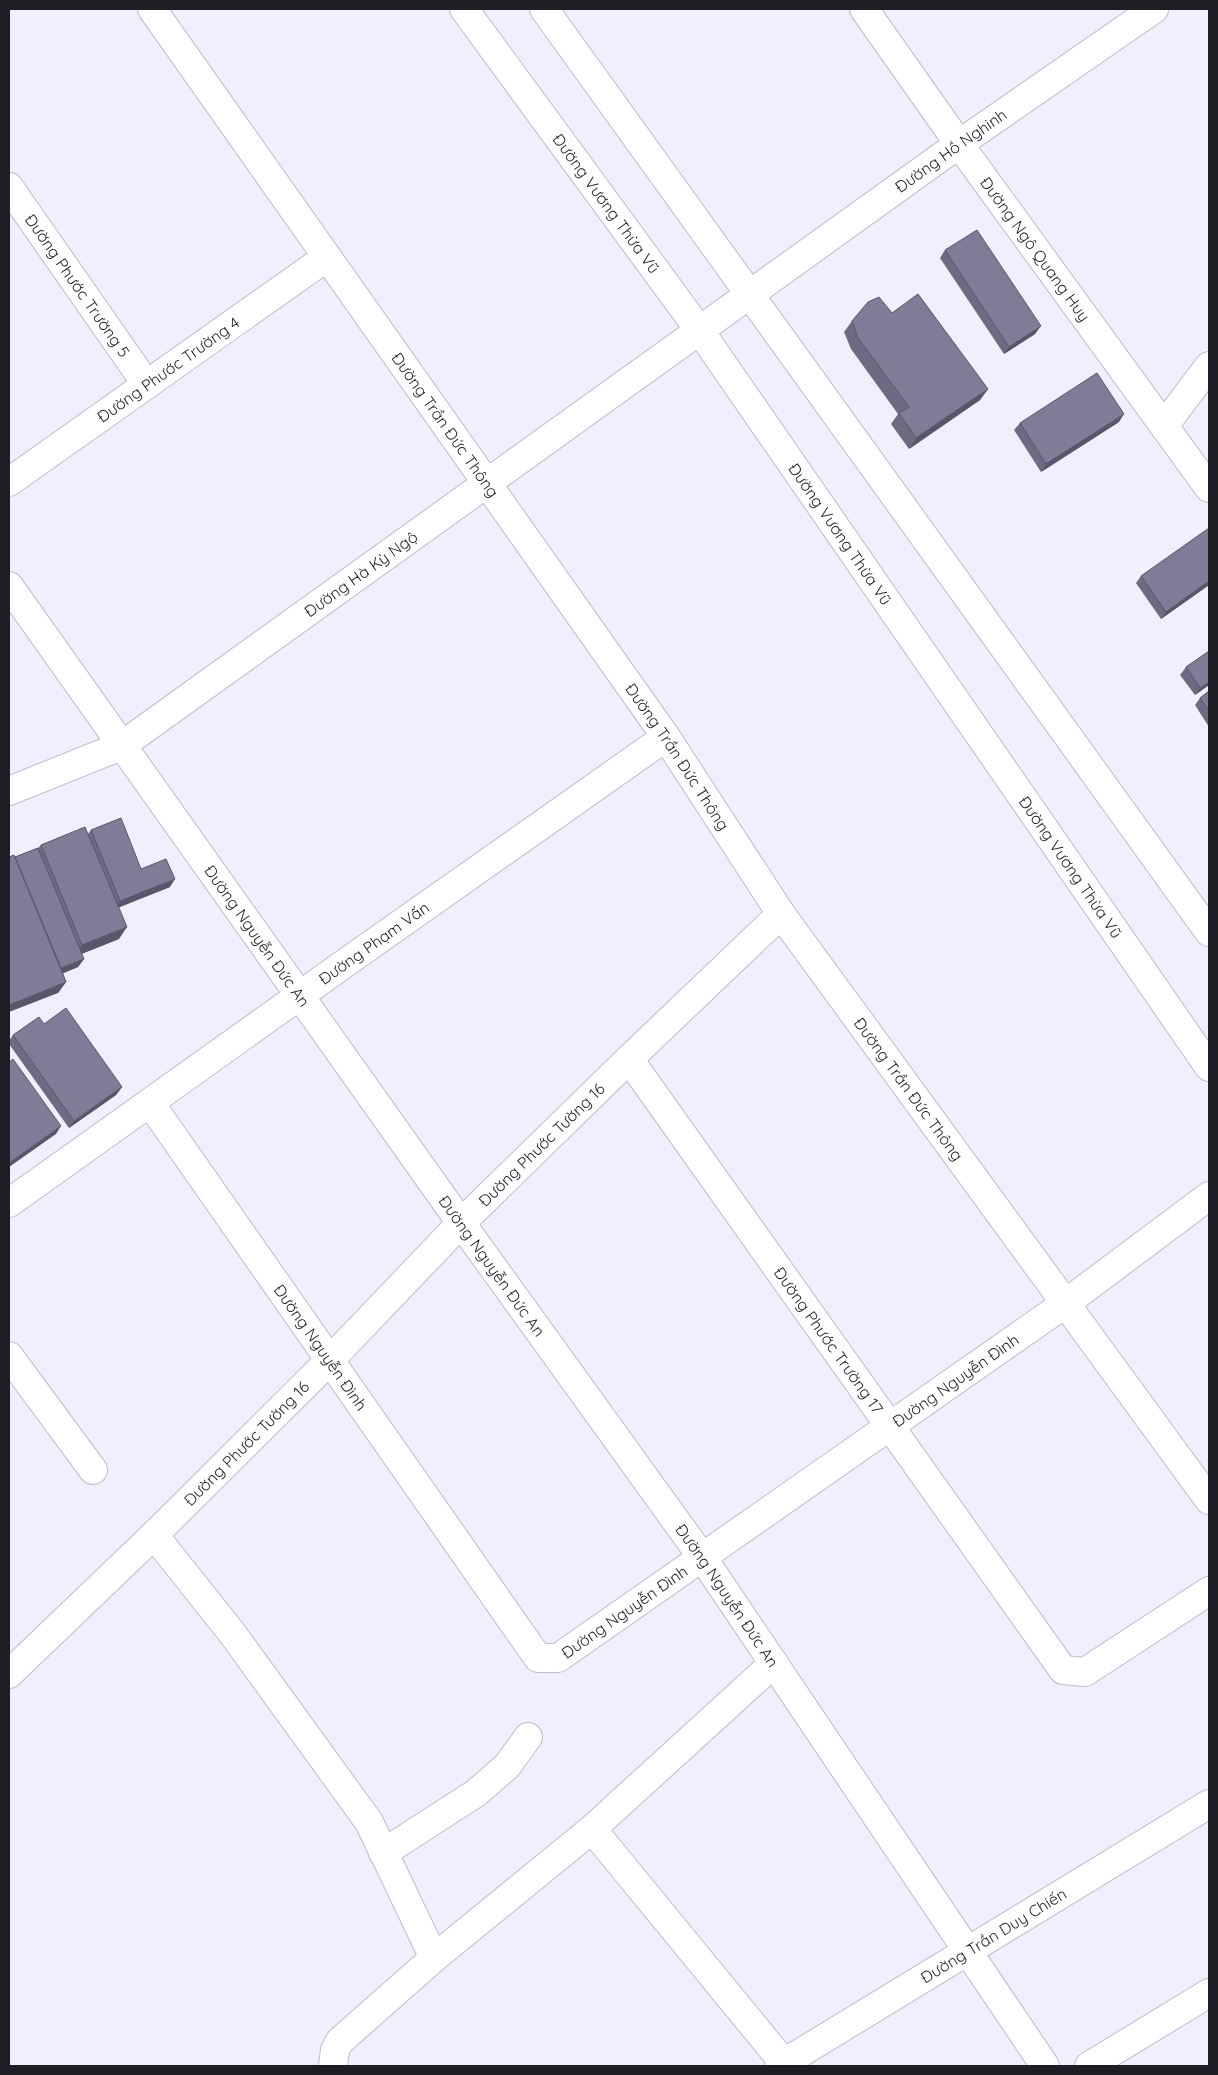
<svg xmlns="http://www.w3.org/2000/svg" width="1218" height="2075" font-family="Quicksand,sans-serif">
	<rect width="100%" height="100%" fill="#f1effd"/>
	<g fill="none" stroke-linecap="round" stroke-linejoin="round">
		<g stroke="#bebccd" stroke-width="30">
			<g id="minor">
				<path id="s1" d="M152,9L666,737L781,914L1209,1500"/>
				<path id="s2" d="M864,9L959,144L1209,488"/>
				<path id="s3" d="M9,187L147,385"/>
				<polyline points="1164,426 1209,366"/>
				<path id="s4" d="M9,482L327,257"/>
				<path id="s5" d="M9,586L461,1223L702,1557L1045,2066"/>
				<path id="s6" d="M629,1059L1063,1670L1085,1672L1209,1591"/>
				<path id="s7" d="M150,1103L538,1658H558L1066,1303L1209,1196"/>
				<path id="s8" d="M9,1203L341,966L666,737"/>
				<polyline points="9,1356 93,1470"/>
				<polyline points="154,1535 232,1633 369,1822 434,1958"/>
				<path id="s9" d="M9,1674L154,1535L330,1360L461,1223L629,1059L781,914"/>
				<polyline points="592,1829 784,2063"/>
				<polyline points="383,1853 476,1793 507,1766 528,1737"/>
				<polyline points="333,2066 335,2050 340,2041 434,1958 592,1829 774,1663"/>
				<polyline points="1089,2066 1209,1993"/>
			</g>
		</g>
		<g stroke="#bebccd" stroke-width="30">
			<g id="tertiary">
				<path id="s10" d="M464,9L700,331L1209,1067"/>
				<polyline points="544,9 1209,932"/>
				<path id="s11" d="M9,791L121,746L959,144L1154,9"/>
				<path id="s12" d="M779,2066L1209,1804"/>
			</g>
		</g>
		<use href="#minor" stroke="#fff" stroke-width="28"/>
		<use href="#tertiary" stroke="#fff" stroke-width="28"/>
	</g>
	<g fill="#6e6a82">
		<polygon points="945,250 1035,334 1004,354 940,258"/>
		<polygon points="892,313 988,389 980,400 909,449 891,424 898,414 851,349 844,332 852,321"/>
		<polygon points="1119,422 1041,472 1014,430 1020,423"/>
		<polygon points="1141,576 1209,585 1161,619 1136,583"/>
		<polygon points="1209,651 1209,685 1195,695 1180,675 1186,667"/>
		<polygon points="1209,691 1209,727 1195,705 1200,698"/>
		<polygon points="91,830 141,869 170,887 119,907 119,939 81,954 84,959 78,967 63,973 66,982 58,993 15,857 38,848 41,845 88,834"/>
		<polygon points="44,1024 122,1087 116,1095 69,1128 9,1044 9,1041 13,1035"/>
	</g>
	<g fill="#5a566a">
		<polygon points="1041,326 1035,334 1004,354 1009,347"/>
		<polygon points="988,389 980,400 909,449 916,438"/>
		<polygon points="1124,414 1119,422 1041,472 1046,464"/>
		<polygon points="1209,581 1209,585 1161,619 1166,612"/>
		<polygon points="1209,682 1209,685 1195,695 1200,688"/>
		<polygon points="175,879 170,887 115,909 120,901"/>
		<polygon points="127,927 119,939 74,957 82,945"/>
		<polygon points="84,959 78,967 52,978 57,970"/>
		<polygon points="66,982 58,993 9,1012 9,1005"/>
		<polygon points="122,1087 116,1095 69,1128 74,1121"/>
		<polygon points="61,1126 56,1134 9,1167 9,1163"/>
	</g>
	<g fill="#807b97" stroke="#5a566a">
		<polygon points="977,230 1041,326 1009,347 945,250"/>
		<polygon points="918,294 988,389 916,438 899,413 909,407 858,338 852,321 868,302 879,297 892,313"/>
		<polygon points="1097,373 1124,414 1046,464 1020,423"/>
		<polygon points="1209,528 1209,581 1166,612 1141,576"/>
		<polygon points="1209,651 1209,682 1200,688 1186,667"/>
		<polygon points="1209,691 1209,711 1200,698"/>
		<polygon points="121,818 141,869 166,859 175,879 120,901 91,830"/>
		<polygon points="85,827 127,927 82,945 41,845"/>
		<polygon points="38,848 84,959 61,968 15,857"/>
		<polygon points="14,855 66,982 9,1005 9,857"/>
		<polygon points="66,1008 122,1087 74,1121 13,1035 39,1017 44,1024"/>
		<polygon points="13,1059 61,1126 9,1163 9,1062"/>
	</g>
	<g text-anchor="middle" stroke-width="4" stroke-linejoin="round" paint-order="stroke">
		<g font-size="16" fill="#1e1d23" stroke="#f1effd">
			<text dy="6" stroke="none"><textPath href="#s11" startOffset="1142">Đường Hồ Nghinh</textPath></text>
			<text dy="6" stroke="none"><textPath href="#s10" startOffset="241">Đường Vương Thừa Vũ</textPath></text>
			<text dy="6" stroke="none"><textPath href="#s2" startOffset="295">Đường Ngô Quang Huy</textPath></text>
			<text dy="6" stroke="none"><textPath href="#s3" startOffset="120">Đường Phước Trường 5</textPath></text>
			<text dy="6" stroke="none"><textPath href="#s4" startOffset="195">Đường Phước Trường 4</textPath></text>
			<text dy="6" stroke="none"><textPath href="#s1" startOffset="509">Đường Trần Đức Thông</textPath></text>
			<text dy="6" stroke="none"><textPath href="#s10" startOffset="646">Đường Vương Thừa Vũ</textPath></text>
			<text dy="6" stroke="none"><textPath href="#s11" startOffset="416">Đường Hà Kỳ Ngộ</textPath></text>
			<text dy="6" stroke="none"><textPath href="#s1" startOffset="914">Đường Trần Đức Thông</textPath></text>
			<text dy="6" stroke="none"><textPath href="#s10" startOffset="1051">Đường Vương Thừa Vũ</textPath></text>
			<text dy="6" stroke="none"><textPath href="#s5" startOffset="429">Đường Nguyễn Đức An</textPath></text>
			<text dy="6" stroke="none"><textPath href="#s8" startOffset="448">Đường Phạm Vấn</textPath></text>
			<text dy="6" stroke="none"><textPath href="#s1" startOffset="1319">Đường Trần Đức Thông</textPath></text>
			<text dy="6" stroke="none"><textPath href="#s9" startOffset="751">Đường Phước Tường 16</textPath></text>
			<text dy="6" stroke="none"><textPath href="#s5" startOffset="834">Đường Nguyễn Đức An</textPath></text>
			<text dy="6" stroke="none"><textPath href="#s6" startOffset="345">Đường Phước Trường 17</textPath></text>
			<text dy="6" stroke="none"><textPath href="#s7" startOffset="298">Đường Nguyễn Đình</textPath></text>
			<text dy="6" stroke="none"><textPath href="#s7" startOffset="1182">Đường Nguyễn Đình</textPath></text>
			<text dy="6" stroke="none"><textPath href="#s9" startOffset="331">Đường Phước Tường 16</textPath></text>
			<text dy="6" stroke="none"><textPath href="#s5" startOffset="1239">Đường Nguyễn Đức An</textPath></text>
			<text dy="6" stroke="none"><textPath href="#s7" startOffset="778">Đường Nguyễn Đình</textPath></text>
			<text dy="6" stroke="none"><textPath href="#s12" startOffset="251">Đường Trần Duy Chiến</textPath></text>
		</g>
	</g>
	<rect width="1218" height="2075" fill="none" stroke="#1e1d23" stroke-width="20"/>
</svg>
